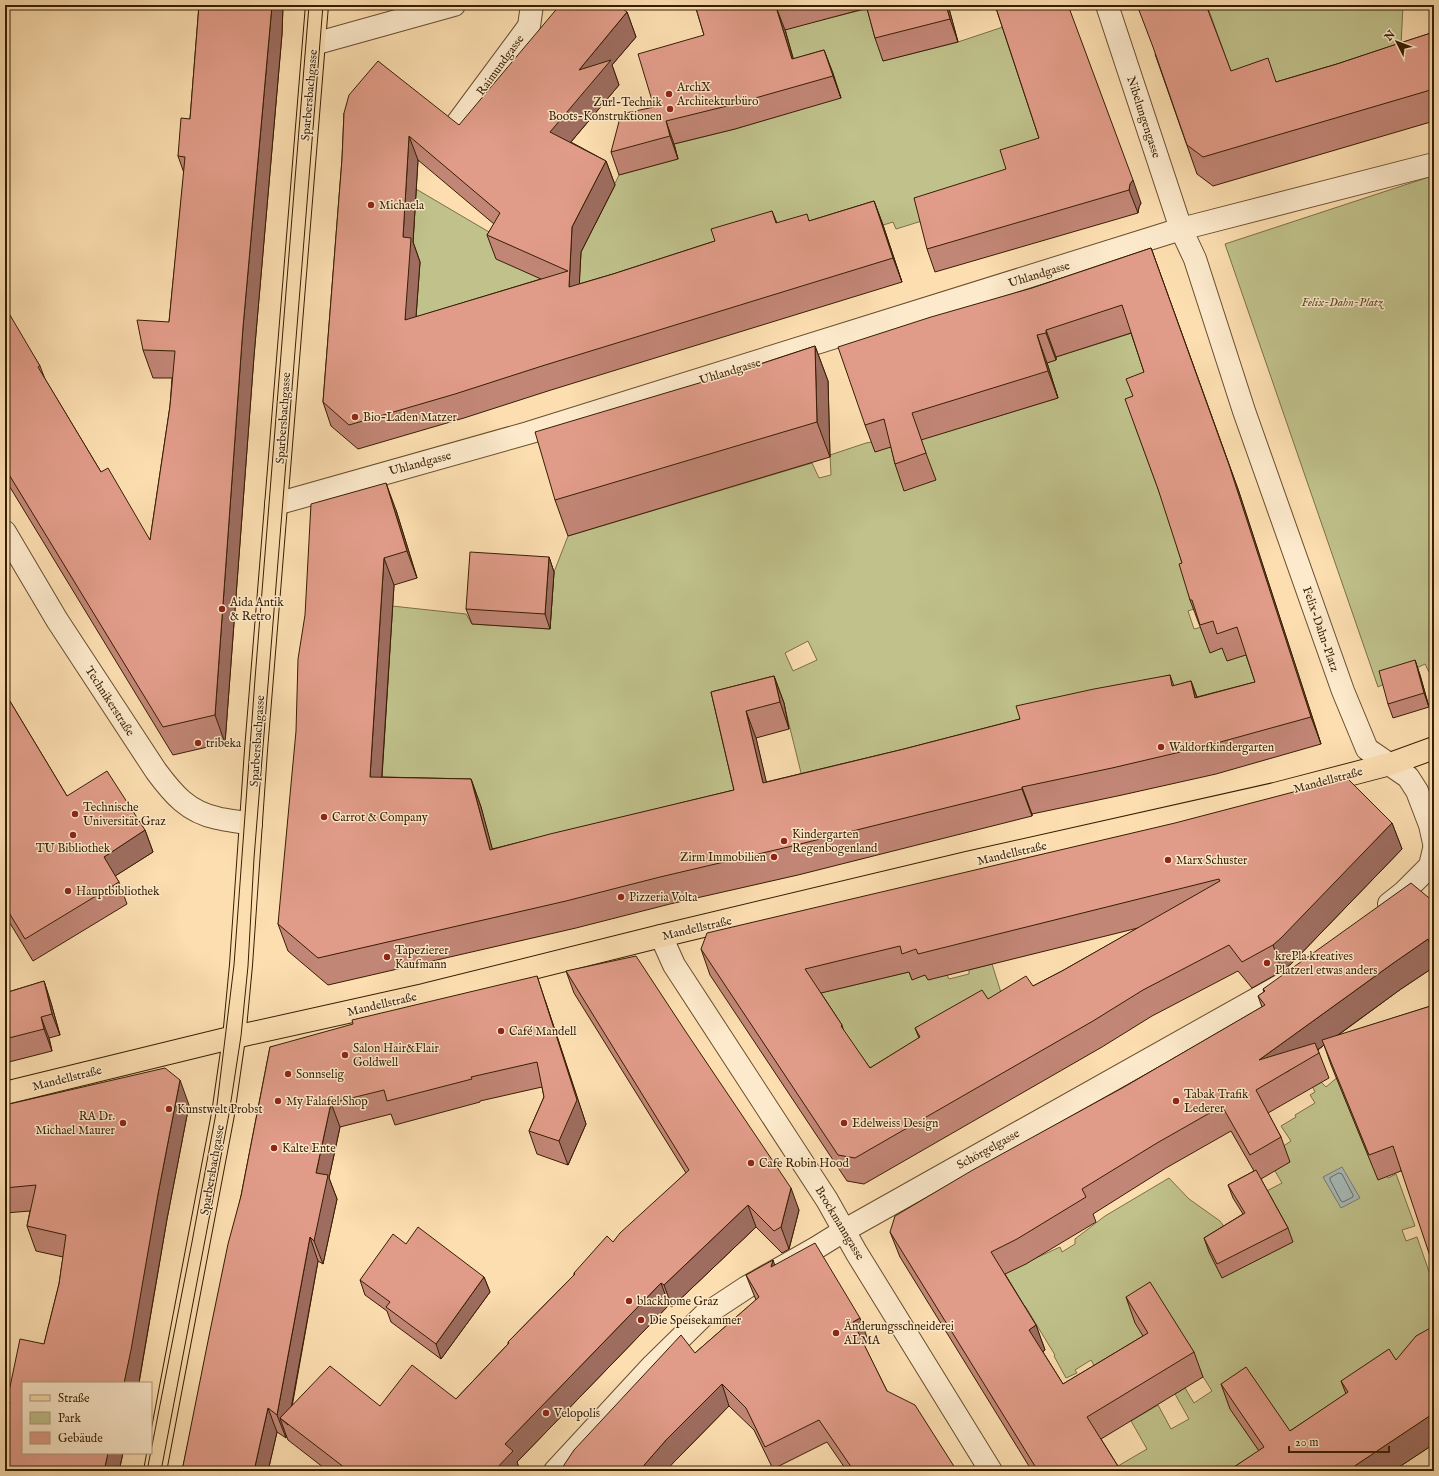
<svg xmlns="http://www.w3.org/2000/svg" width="1439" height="1476" font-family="'IM FELL English',serif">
	<rect width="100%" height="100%" fill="#fcdeb0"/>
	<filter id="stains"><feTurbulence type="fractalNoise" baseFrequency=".005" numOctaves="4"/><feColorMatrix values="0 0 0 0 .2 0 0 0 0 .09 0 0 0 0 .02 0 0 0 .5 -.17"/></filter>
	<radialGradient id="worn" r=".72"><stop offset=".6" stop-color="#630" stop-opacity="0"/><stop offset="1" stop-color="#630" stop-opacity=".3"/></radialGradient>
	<g fill="#c0c18b" stroke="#7c7046" fill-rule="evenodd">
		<polygon points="1207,5 1403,5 1401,45 1244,108"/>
		<polygon points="870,8 883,61 958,42 1003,27 1048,161 1015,192 896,229 893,222 818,245 405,341 413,243 416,189 506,242 582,238 596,223 619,175 678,159 674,144 735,129 807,107 785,29"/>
		<polygon points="1429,177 1434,193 1434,682 1425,664 1378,687 1225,244"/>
		<path d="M1132,333L1154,399L1135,426L1168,516L1192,590L1194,609L1188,611L1194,629L1202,627L1210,652L1223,648L1247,654L1263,702L808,801L784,704L721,719L739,798L365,879L392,606L466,614L472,624L550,629L554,572L568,536L812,463L819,478L831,475L830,455L866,443L966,426L1058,398L1047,363L1056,360V357ZM808,641L817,660L793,671L785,653Z"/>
		<polygon points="992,964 1009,1018 879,1094 816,994 909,972 912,979 925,975 947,975 949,979 969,974 969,970"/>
		<polygon points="1340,1075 1388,1178 1396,1174 1415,1226 1402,1230 1406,1241 1417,1237 1434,1286 1434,1347 1257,1471 1121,1471 1118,1466 1147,1449 1131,1421 1158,1405 1171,1429 1189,1419 1175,1394 1185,1388 1194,1403 1212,1391 1159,1307 1151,1348 1102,1379 1091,1360 1075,1370 1077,1373 1066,1378 1054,1356 1055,1355 1025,1306 1016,1311 1003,1270 1025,1263 1060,1247 1062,1252 1075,1244 1075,1239 1105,1216 1169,1178 1189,1199 1220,1221 1232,1238 1265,1192 1282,1183 1275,1171 1282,1147 1291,1141 1281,1126 1296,1117 1295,1115 1315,1103 1310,1095 1315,1092 1312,1086 1319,1080 1326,1087"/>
	</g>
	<polygon fill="#a6b9b8" stroke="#7a7b6f" points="1342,1167 1360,1198 1341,1208 1323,1177"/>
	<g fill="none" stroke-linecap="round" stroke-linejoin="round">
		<polygon stroke="#6e6c5d" stroke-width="1" points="1339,1173 1342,1174 1353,1195 1353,1197 1343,1202 1341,1201 1330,1180 1330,1178"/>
		<g stroke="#684e2e" stroke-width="24">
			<g id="minor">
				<polyline points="1107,5 1181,229 1195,259 1244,411 1343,691 1367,749 1408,777 1417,791 1430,825 1434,843"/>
				<polyline points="314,44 454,5"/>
				<polyline points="458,122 529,26 532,5"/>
				<polyline points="276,504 528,433 1181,229 1434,164"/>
				<path d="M5,532L57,620L156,771C173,794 188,812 217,818C228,821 239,821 251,824"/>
				<polyline points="1389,904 1403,893 1430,866 1434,849"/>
				<polyline points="661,936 674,965 827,1200 856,1252 991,1471"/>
				<polyline points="555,1471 653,1365 703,1316 747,1287 816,1248 845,1230 1285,983"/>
			</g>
		</g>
		<g stroke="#371e02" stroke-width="24">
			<g id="major">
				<polyline points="5,1093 226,1039 424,995 661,936 967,863 1275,794 1390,764 1434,748"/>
				<polyline points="155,1471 223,1114 234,1038 241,965 256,750 317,5"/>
			</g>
		</g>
		<use href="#minor" stroke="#fdeacc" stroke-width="22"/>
		<use href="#major" stroke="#fcdeb0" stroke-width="22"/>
		<g stroke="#371e02" stroke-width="1">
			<polyline points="147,1471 192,1242 216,1113 234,965 255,679 309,5"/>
			<polyline points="161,1471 229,1114 241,1036 248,966 254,858 323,5"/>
		</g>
	</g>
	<g fill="#c28676" stroke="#371e02" fill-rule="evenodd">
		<polygon points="199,5 283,5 282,34 254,356 225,743 173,755 5,479 5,311 40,366 45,379 101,472 150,540 170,406 172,378 153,378 143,350 169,322 184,173 178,156 190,119"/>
		<polygon points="695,5 948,5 958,42 883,61 875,38 867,8 785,30 793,59 824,50 841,98 735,129 674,144 678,159 619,175 611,152 654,107 704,35"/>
		<polygon points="995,5 1141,203 1139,207 1138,213 935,272 927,249 1006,169 1039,138"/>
		<path d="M627,12L636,37L612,65L619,85L571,142L606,161L615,185L581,252L579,284L613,274L715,241L772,211L777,223L809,221L874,201L883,225L902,282L551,390L464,418L358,449L331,426L323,402L342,159L344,113L459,125ZM418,160L494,224L487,235L496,259L541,279L416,317L420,262L413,242Z"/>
		<polygon points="1434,32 1434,121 1213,186 1197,174 1155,54 1231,71 1276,82 1337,64"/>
		<polygon points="1151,248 1239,492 1321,744 1216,774 1122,795 1032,814 1032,816 798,875 670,904 576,928 328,985 288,951 278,924 396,510 417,578 394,585 382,777 471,779 481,807 492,849 734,790 711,692 774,676 784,703 789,729 756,738 766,782 904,749 1020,719 1170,675 1174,686 1191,681 1197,697 1255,682 1246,655 1227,661 1222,648 1210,653 1190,600 1182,563 1133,396 1144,372 1131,333 1056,357 1056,360 1047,363 1058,398 921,440 936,480 904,491 895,464 891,447 875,452 865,425 1032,288"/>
		<polygon points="815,346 828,381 830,457 568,536 555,500 736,372"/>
		<polygon points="549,557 554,572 550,629 472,624 466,609"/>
		<polygon points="1415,660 1420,675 1429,707 1393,718 1388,704"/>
		<polygon points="5,693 67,796 145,830 153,852 115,876 119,882 127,904 33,961 5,915"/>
		<path d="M1392,823L1402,849L1291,964L1282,971L1252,988L1238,971L1152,1016L1102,1047L864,1184L847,1181L710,975L701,949ZM1138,928L1062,971L1033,986L915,1028L919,1038L870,1068L844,1032L842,1025L821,993L909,972L912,980L925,975L928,980Z"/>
		<polygon points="1434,902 1434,967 1401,989 1337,1036 1434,1005 1401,1171 1378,1180 1331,1065 1324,1045 1318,1050 1329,1078 1268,1113 1281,1137 1290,1162 1261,1179 1288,1228 1293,1242 1222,1278 1209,1252 1204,1238 1243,1214 1233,1198 1228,1185 1254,1171 1231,1131 1166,1168 1093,1214 1096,1222 1026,1264 1005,1274 1036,1325 1045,1350 1043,1352 1063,1384 1143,1336 1135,1323 1126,1297 1194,1352 1203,1377 1101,1439 1121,1471 1032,1471 900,1257 890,1232 1124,1087 1262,1007 1258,996 1264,992 1263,989"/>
		<polygon points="566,971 799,1210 789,1249 782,1253 756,1227 672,1307 669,1305 517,1462 520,1471 328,1471 288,1440 286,1435 286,1438 277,1432 268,1471 182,1471 241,1196 270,1047 545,1000 586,1124 568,1165 537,1154 529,1131 544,1097 542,1087 480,1101 480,1102 395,1125 391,1114 340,1127 329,1178 337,1199 323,1264 318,1261 292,1407 380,1406 456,1399 508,1344 508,1342 574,1275 574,1273 613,1242 686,1173 574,993"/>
		<polygon points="44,981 51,1003 60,1035 49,1038 52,1051 5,1063 5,993"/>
		<polygon points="5,1105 189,1105 167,1219 139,1383 23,1383 23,1453 123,1453 119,1471 5,1471 9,1406 7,1401 44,1344 59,1284 63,1257 36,1251 27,1226 30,1211 5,1213"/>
		<polygon points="406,1244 484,1277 490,1292 441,1359 391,1322 387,1311 365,1295 360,1280"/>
		<polygon points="775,1265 868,1340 863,1343 887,1391 957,1471 847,1471 827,1442 773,1469 754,1430 729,1406 674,1462 695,1353 756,1300 746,1275"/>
		<polygon points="1341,1381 1434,1444 1393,1471 1228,1471 1259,1451 1230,1409 1221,1384 1290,1431 1346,1394"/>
	</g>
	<g fill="#9e6d60" stroke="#371e02">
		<polygon points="272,5 283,5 282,34 254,356 225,743 215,715 243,327"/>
		<polygon points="946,5 948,5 958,42 950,19"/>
		<polygon points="776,7 785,30 800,82 792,59"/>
		<polygon points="627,12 636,37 612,65 619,85 559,156 550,132 579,70"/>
		<polygon points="824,50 833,73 841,98 833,76"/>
		<polygon points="666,121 674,144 678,159 670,136"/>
		<polygon points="409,136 418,160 413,242 420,262 414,344 405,320 403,237"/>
		<polygon points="606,161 615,185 581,252 578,311 569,287 572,227"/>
		<polygon points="1133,180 1141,203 1139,207 1138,213 1129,190 1130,184"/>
		<polygon points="874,201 883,225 902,282 893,258"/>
		<polygon points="1151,248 1239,492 1321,744 1311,717"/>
		<polygon points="1046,330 1056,357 1056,360 1046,333"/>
		<polygon points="1037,335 1047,363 1058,398 1048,371"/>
		<polygon points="815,346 828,381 830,457 817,422"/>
		<polygon points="386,483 396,510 417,578 407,551"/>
		<polygon points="549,557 554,572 550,629 545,614"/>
		<polygon points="384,558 394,585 380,804 370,777"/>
		<polygon points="1415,660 1420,675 1429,707 1424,693"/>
		<polygon points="774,676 784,703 789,729 780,702"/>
		<polygon points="1191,681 1201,709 1195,698"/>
		<polygon points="746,711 756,738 773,810 763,783"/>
		<polygon points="471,779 481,807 500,877 490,850"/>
		<polygon points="1022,787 1032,814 1032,816 1022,789"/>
		<polygon points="1392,823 1402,849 1291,964 1282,971 1273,945"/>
		<polygon points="145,830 153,852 112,878 104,857"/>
		<polygon points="1428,939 1434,956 1434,967 1401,989 1287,1072 1259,1060 1392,964"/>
		<polygon points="537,976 545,1000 586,1124 568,1165 559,1141"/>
		<polygon points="44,981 51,1003 60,1035 52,1014"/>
		<polygon points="41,1017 49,1038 52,1051 44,1029"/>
		<polygon points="180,1080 189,1105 167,1219 140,1376 139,1383 124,1383 158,1194"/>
		<polygon points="331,1103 340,1127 329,1178 337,1199 323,1264 314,1241 316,1173"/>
		<polygon points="791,1188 799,1210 789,1249 781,1227"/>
		<polygon points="748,1205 756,1227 672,1307 664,1285"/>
		<polygon points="310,1237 318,1261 288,1425 280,1418 286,1435 286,1438 277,1415"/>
		<polygon points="773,1260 781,1282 771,1267"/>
		<polygon points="484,1277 490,1292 441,1359 436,1344"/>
		<polygon points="661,1283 669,1305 517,1462 520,1471 494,1471 505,1444"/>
		<polygon points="860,1318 868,1340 861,1344 853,1322"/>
		<polygon points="1036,1325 1045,1350 1038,1355 1029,1330"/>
		<polygon points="722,1384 729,1406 674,1462 666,1471 639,1471 666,1440"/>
		<polygon points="268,1408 277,1432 268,1471 254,1471"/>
		<polygon points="1434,1413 1434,1444 1393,1471 1347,1471"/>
		<polygon points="108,1453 123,1453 119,1471 104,1471"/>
	</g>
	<g fill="#e19c89" stroke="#371e02" fill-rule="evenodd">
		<polygon points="199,5 272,5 243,327 215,715 163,727 5,468 5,311 7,310 40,366 38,367 101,472 108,468 150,540 170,406 175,351 143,350 137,320 169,322 185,157 178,156 181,118 190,119"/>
		<path d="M560,5H618L627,12L579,70L611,60L550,132L606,161L572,227L569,287L613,274L715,241L711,229L772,211L776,223L807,214L809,221L874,201L893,258L542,366L455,394L349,425L323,402L342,159L344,113L349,95L378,61L459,125ZM409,136L500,213L487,235L568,271L405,320L411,238L403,237Z"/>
		<polygon points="695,5 783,5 776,7 792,59 824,50 833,76 727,106 666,121 670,136 611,152 621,114 654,107 638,54 704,35"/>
		<polygon points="866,5 946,5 950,19 875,38"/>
		<polygon points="995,5 1068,5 1133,180 1130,184 1129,190 927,249 914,198 1006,169 1000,150 1039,138"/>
		<polygon points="1137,5 1206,5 1231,71 1268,58 1276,82 1337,64 1400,43 1434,32 1434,89 1203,157 1187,145 1153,47"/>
		<polygon points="1151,248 1229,465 1311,717 1206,746 1112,768 1022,787 1022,789 788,847 660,877 566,901 318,958 278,924 296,731 298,659 305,615 311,504 386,483 407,551 384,558 370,777 471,779 490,850 550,834 734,790 711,692 774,676 780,702 746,711 763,783 904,749 1020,719 1016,706 1094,689 1170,675 1172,686 1191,681 1195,698 1255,682 1237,627 1217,634 1213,621 1200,625 1192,600 1190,600 1179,564 1182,563 1158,489 1125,399 1133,396 1126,379 1144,372 1122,305 1046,330 1046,333 1037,335 1048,371 912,413 926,453 895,464 884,419 865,425 838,347 931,317 1032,288"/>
		<polygon points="815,346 817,422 555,500 535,432 736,372"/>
		<polygon points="470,552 549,557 545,614 466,609"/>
		<polygon points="1415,660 1424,693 1388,704 1379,671"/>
		<polygon points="5,693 67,796 107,771 145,830 104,857 119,882 25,939 5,906"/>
		<path d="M1347,778L1392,823L1281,938L1273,945L1242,962L1229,945L1143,990L1093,1021L855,1158L838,1155L701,949L707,933L1175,823ZM1219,879L1220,881L1062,971L1033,986L1026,976L988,999L982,990L915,1028L920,1037L870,1068L841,1026L842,1025L805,969L900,946L902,954L916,949L918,954Z"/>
		<polygon points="1411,883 1434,902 1434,952 1428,939 1392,964 1259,1060 1315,1043 1319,1053 1256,1090 1281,1137 1250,1155 1222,1106 1157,1143 1082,1189 1086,1197 1017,1239 991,1252 1036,1325 1029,1330 1063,1384 1148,1333 1126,1297 1150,1282 1194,1352 1087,1417 1121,1471 1038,1471 890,1232 895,1216 971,1171 1124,1087 1265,1005 1258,996 1265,991 1263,989"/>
		<polygon points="636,956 686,1032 791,1188 781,1227 774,1231 748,1205 664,1285 661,1283 505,1444 513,1451 494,1471 349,1471 280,1418 330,1366 380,1406 412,1365 456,1399 509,1343 508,1342 575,1274 574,1273 607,1236 613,1242 620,1233 689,1170 566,971"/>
		<polygon points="537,976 577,1100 559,1141 529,1131 544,1097 537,1062 471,1077 472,1079 387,1101 384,1090 331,1103 316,1173 328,1175 314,1241 310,1237 277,1415 268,1408 254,1471 182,1471 209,1336 228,1244 241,1196 270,1047 353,1024 352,1020"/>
		<polygon points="44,981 52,1014 41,1017 44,1029 5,1039 5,993"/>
		<polygon points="1434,1005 1434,1268 1393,1146 1369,1155 1322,1040"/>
		<polygon points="165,1068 180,1080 158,1194 131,1350 124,1383 23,1383 23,1453 108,1453 104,1471 5,1471 5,1426 10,1402 7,1401 20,1339 44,1344 59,1284 66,1235 27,1226 36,1185 5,1188 5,1105"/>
		<polygon points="1256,1170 1288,1228 1217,1264 1204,1238 1245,1213 1228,1185"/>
		<polygon points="418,1227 484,1277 436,1344 386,1307 390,1302 360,1280 393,1234 406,1244"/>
		<polygon points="815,1243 860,1318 853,1322 887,1391 915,1405 957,1471 854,1471 819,1420 765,1447 746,1408 722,1384 666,1440 639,1471 560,1471 574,1450 681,1335 695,1353 759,1297 746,1275 773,1260 771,1267"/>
		<polygon points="1434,1326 1434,1413 1347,1471 1228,1471 1264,1447 1221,1384 1246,1367 1290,1431 1348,1392 1341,1381 1389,1349 1396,1360 1416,1336"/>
	</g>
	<g fill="#8f2418" stroke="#fdeacc" stroke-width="1.5">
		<circle cx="669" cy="94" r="4"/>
		<circle cx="670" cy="109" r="4"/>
		<circle cx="371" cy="205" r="4"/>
		<circle cx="355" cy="417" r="4"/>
		<circle cx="222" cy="609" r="4"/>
		<circle cx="198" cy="743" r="4"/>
		<circle cx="1161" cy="747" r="4"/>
		<circle cx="75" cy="814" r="4"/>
		<circle cx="324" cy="817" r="4"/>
		<circle cx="73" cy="835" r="4"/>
		<circle cx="784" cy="841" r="4"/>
		<circle cx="774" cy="857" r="4"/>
		<circle cx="1168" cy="860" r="4"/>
		<circle cx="68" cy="891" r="4"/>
		<circle cx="621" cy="897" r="4"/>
		<circle cx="387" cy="957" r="4"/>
		<circle cx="1267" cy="963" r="4"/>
		<circle cx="501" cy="1031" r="4"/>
		<circle cx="345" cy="1055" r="4"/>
		<circle cx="288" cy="1074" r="4"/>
		<circle cx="278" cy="1101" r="4"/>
		<circle cx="1176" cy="1101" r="4"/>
		<circle cx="169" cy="1109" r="4"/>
		<circle cx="123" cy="1123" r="4"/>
		<circle cx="844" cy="1123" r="4"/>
		<circle cx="274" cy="1148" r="4"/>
		<circle cx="751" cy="1163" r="4"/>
		<circle cx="629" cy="1301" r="4"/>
		<circle cx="641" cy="1320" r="4"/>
		<circle cx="836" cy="1333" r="4"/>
		<circle cx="546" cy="1413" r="4"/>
	</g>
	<g text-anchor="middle" stroke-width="3" stroke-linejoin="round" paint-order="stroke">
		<g font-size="12" fill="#371e02" stroke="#fdeacc">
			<text transform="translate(500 65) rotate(-54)" y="4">Raimundgasse</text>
			<text transform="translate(309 95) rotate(-85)" y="4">Sparbersbachgasse</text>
			<text transform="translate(1144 117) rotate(72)" y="4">Nibelungengasse</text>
			<text transform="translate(1039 274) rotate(-17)" y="4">Uhlandgasse</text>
			<text transform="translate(730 371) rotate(-17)" y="4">Uhlandgasse</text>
			<text transform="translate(283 418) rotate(-86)" y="4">Sparbersbachgasse</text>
			<text transform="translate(420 463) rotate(-15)" y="4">Uhlandgasse</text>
			<text transform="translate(1321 629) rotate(71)" y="4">Felix-Dahn-Platz</text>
			<text transform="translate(110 701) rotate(57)" y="4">Technikerstraße</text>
			<text transform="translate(257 741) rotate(-86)" y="4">Sparbersbachgasse</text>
			<text transform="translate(1328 780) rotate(-15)" y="4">Mandellstraße</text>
			<text transform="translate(1012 853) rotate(-13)" y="4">Mandellstraße</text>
			<text transform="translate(697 928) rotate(-13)" y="4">Mandellstraße</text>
			<text transform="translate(382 1004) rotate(-13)" y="4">Mandellstraße</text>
			<text transform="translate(67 1078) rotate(-14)" y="4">Mandellstraße</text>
			<text transform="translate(988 1149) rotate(-29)" y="4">Schörgelgasse</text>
			<text transform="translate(212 1170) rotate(-80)" y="4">Sparbersbachgasse</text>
			<text transform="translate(840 1223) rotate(59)" y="4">Brockmanngasse</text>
		</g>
		<g font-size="12" fill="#371e02" stroke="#fdeacc" text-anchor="start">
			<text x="677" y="91">ArchX<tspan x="677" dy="14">Architekturbüro</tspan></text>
			<text x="662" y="106" text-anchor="end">Zurl-Technik<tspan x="662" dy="14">Boots-Konstruktionen</tspan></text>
			<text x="379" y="209">Michaela</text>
			<text x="363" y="421">Bio-Laden Matzer</text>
			<text x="230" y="606">Aida Antik<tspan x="230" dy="14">&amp; Retro</tspan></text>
			<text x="206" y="747">tribeka</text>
			<text x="1169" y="751">Waldorfkindergarten</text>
			<text x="83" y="811">Technische<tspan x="83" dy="14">Universität Graz</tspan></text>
			<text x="332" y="821">Carrot &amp; Company</text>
			<text x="792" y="838">Kindergarten<tspan x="792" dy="14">Regenbogenland</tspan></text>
			<text x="73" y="852" text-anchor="middle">TU Bibliothek</text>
			<text x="766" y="861" text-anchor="end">Zirm Immobilien</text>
			<text x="1176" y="864">Marx Schuster</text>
			<text x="76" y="895">Hauptbibliothek</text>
			<text x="629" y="901">Pizzeria Volta</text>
			<text x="395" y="954">Tapezierer<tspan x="395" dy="14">Kaufmann</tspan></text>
			<text x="1275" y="960">krePla kreatives<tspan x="1275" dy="14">Platzerl etwas anders</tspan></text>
			<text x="509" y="1035">Café Mandell</text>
			<text x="353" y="1052">Salon Hair&amp;Flair<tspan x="353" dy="14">Goldwell</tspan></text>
			<text x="296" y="1078">Sonnselig</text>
			<text x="1184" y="1098">Tabak Trafik<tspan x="1184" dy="14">Lederer</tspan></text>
			<text x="286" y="1105">My Falafel Shop</text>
			<text x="177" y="1113">Kunstwelt Probst</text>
			<text x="115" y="1120" text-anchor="end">RA Dr.<tspan x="115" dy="14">Michael Maurer</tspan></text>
			<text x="852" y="1127">Edelweiss Design</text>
			<text x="282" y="1152">Kalte Ente</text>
			<text x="759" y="1167">Cafe Robin Hood</text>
			<text x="637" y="1305">blackhome Graz</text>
			<text x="649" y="1324">Die Speisekammer</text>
			<text x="844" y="1330">Änderungsschneiderei<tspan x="844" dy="14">ALMA</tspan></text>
			<text x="554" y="1417">Velopolis</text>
		</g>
		<g font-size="12" font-style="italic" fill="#604f2b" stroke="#fdeacc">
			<text x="1342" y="306">Felix-Dahn-Platz</text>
		</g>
	</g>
	<rect width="1439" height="1476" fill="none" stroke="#fcdeb0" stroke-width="20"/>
	<rect x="6" y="6" width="1427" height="1464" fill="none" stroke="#371e02" stroke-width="2"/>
	<rect x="10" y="10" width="1419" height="1456" fill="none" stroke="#371e02"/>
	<rect x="22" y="1382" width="130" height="72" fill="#fdeacc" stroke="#ae987b"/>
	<rect x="30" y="1395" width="20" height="6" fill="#fcdeb0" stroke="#ae987b"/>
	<text x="58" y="1402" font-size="12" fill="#371e02">Straße</text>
	<rect x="30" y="1412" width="20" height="12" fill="#c0c18b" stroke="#ae987b"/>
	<text x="58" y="1422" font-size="12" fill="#371e02">Park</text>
	<rect x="30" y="1432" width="20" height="12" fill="#e19c89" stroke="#ae987b"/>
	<text x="58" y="1442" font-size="12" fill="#371e02">Gebäude</text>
	<g transform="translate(1397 42) rotate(312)" stroke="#fdeacc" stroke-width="3" paint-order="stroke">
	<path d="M0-3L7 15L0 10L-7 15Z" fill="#371e02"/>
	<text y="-6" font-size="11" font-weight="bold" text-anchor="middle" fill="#371e02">N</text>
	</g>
	<path d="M1289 1446v6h100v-6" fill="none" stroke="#371e02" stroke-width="2"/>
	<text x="1295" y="1446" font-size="12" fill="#371e02" stroke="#fdeacc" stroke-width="3" paint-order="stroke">20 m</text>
	<rect width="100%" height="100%" filter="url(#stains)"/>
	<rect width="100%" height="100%" fill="url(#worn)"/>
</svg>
